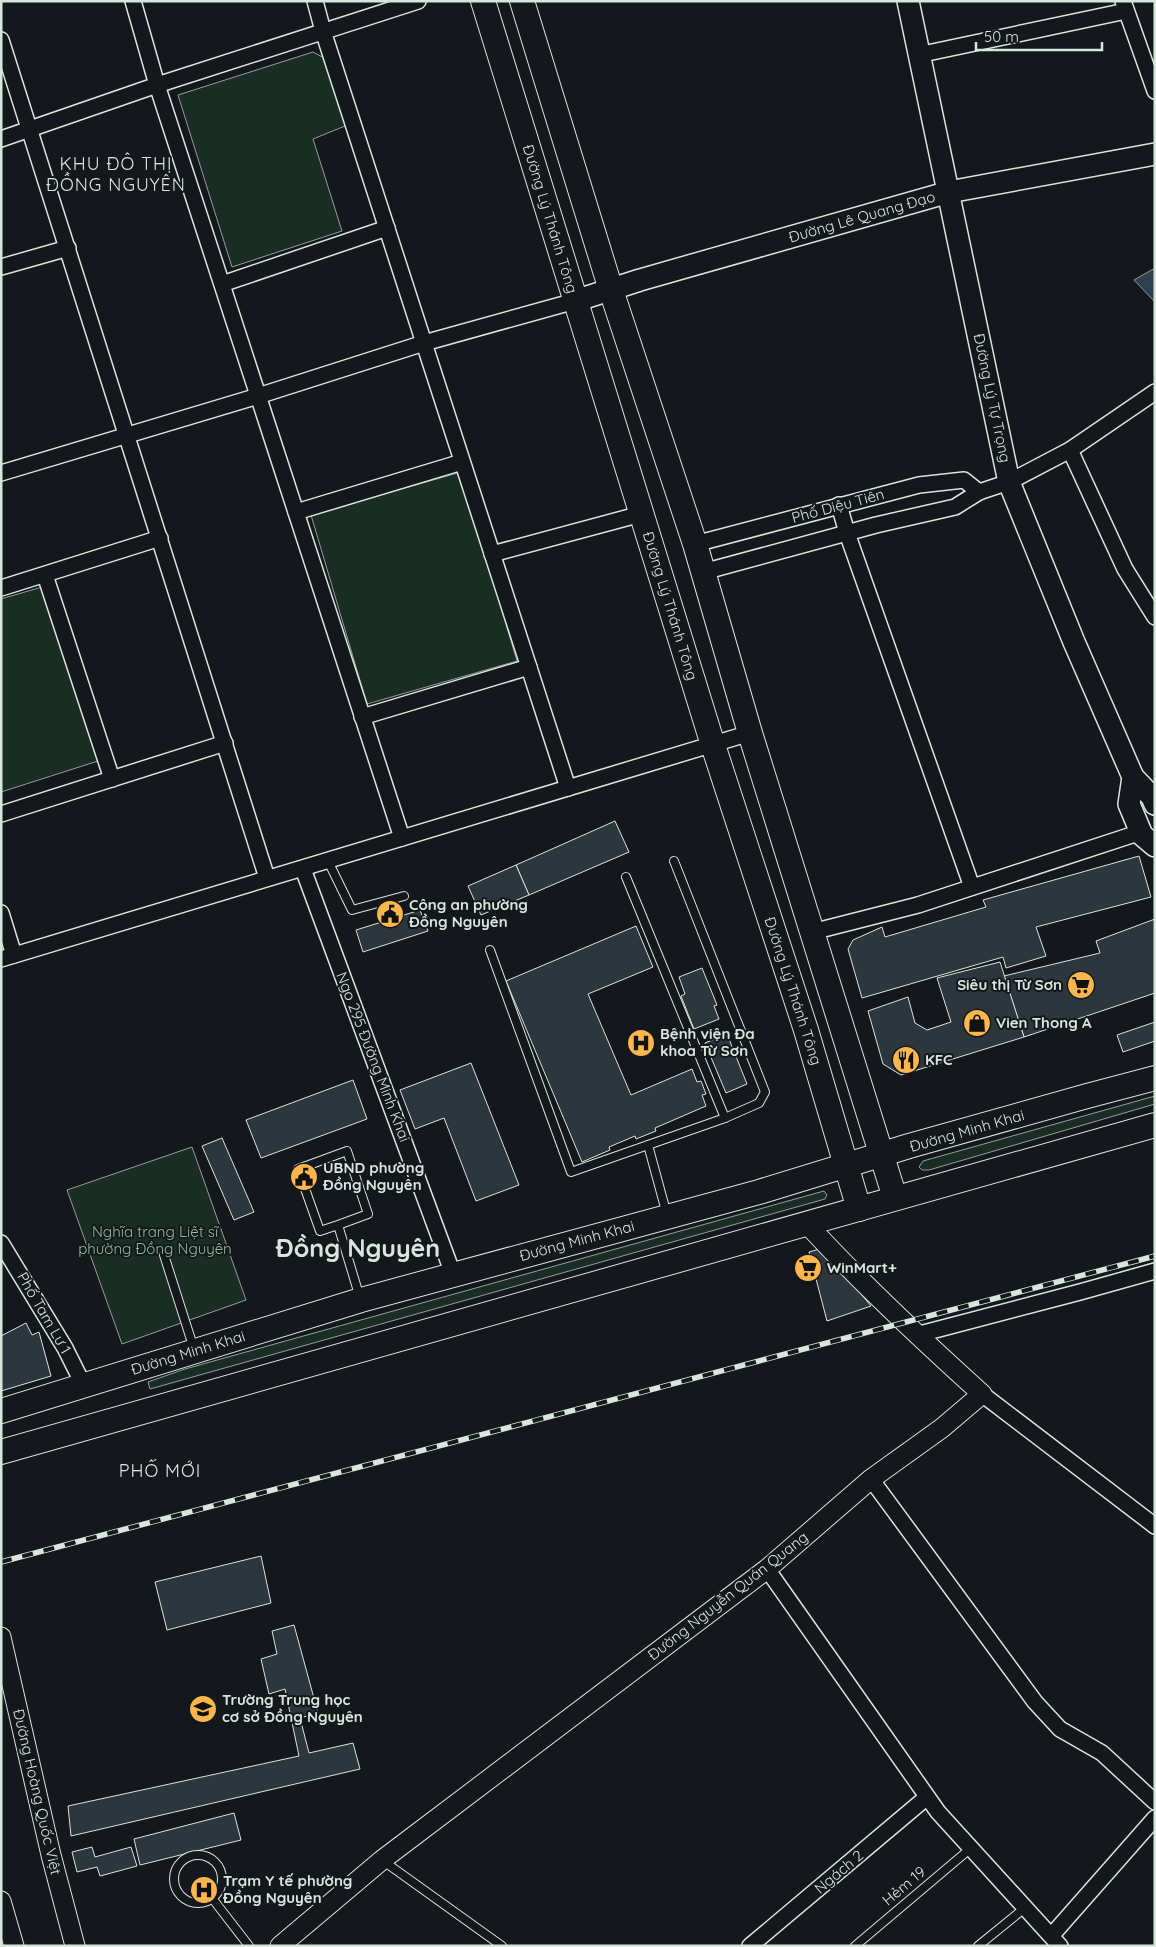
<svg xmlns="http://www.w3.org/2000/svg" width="1156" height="1947" font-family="Quicksand,sans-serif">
	<rect width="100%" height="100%" fill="#14181c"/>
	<g fill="#1a2d24" stroke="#939e99">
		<polygon points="313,52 328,60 350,124 313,139 342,231 232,267 178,95"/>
		<polygon points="461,472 517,661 367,704 311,515"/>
		<polygon points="42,587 98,761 1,792 1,599"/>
		<polygon points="1155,1096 1155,1104 929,1170 922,1170 919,1167 923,1161"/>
		<polygon points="192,1147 246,1300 122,1344 67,1190"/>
		<polygon points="824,1191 827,1195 825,1199 150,1389 148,1382 185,1369"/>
	</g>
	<polygon fill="#2f3f4d" stroke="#939e99" points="1155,268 1155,302 1134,280"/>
	<g fill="#2c363c" stroke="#d8e6dc">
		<polygon points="615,821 629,852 529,895 516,865"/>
		<polygon points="1139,856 1151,897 1036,927 1046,956 1006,968 1003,957 862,998 848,949 853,940 882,927 885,937 986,907 983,900"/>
		<polygon points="516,865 529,895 481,915 468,886"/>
		<polygon points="420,910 428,931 363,952 356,930"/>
		<polygon points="1155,919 1155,993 1024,1037 1004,976 1100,953 1096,941"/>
		<polygon points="636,926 653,967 588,994 631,1095 692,1069 697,1082 701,1081 706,1094 702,1095 706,1106 655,1128 656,1131 636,1139 635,1136 609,1147 610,1150 582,1162 506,981"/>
		<polygon points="1000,962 1024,1037 901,1075 883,1064 868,1011 908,997 915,1023 927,1030 951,1022 937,978"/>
		<polygon points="702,968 717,1005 714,1006 719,1019 694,1029 681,996 685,994 679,977"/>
		<polygon points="1155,1022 1155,1041 1123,1052 1117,1035"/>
		<polygon points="727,1034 747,1084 726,1093 705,1043"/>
		<polygon points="471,1063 519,1185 476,1201 444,1118 415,1129 400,1090"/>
		<polygon points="353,1080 367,1119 261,1158 246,1120"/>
		<polygon points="222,1138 254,1212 234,1220 202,1146"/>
		<polygon points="823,1248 871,1306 827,1321 809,1252"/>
		<polygon points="26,1323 32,1335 39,1332 51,1376 1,1391 1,1336"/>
		<polygon points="261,1556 271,1603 167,1630 155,1582"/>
		<polygon points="294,1625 318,1713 300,1718 309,1753 353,1743 360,1769 71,1836 68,1806 299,1756 285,1689 269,1694 261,1659 277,1654 272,1631"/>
		<polygon points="234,1813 241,1840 140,1865 134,1839"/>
		<polygon points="92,1847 95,1857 131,1847 137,1866 100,1876 97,1867 77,1872 72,1852"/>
	</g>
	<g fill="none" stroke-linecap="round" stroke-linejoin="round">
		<g stroke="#d8e6dc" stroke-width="10">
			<g id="service">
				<polyline points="328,861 352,910 404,896"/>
				<polyline points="626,877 725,1118"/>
				<polyline points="490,950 571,1172 648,1145 667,1215"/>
				<polyline points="648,1145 725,1118 759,1103 765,1092 674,861"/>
				<polyline points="338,1225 320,1231 298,1169 347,1151 368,1214 338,1225 360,1298"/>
				<polyline points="164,1255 194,1349"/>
				<circle cx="198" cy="1879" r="24"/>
				<polyline points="382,1860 502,1946"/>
				<polyline points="212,1898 249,1946"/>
				<polyline points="855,1946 971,1848"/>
				<polyline points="978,1946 1026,1907"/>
			</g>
		</g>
		<g stroke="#d8e6dc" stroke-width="18">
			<g id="minor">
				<polyline points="133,1 157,85 402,838"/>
				<polyline points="315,1 323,31 568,788"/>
				<polyline points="1123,1 1155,91"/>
				<polyline points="1,40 267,878"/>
				<polyline points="918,55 1126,11"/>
				<polyline points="1,139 157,85 418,1"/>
				<polyline points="1,267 68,248"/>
				<polyline points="222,284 387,228"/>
				<polyline points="1070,450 1125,569 1155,617"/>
				<polyline points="1,473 258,396 424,343 575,301"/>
				<polyline points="839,505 847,533 972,887"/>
				<polyline points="296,512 462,462"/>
				<polyline points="695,544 919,485 964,480 979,492"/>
				<polyline points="492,554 641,514"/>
				<polyline points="703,572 876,525 955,507 979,492 1009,482 1070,450 1155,392"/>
				<polyline points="45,575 112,779"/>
				<polyline points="1,588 160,538"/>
				<polyline points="362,717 529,667"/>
				<polyline points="1,814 225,743"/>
				<polyline points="303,869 453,1274"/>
				<polyline points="1,913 14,955"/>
				<polyline points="812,932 918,905 1141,832"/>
				<polyline points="1,959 750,733"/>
				<polyline points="1,1243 65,1348 83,1384"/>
				<polyline points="916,1335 1080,1292 1155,1271"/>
				<polyline points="982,1394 1155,1526"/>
				<polyline points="871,1479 1035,1702 1060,1729 1102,1753 1155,1802"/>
				<polyline points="767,1569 938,1812 1060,1946"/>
				<polyline points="1052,1935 1155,1818"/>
				<polyline points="750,1946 927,1797"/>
			</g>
		</g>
		<g stroke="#d8e6dc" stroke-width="21">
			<g id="tertiary">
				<polyline points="1,1637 51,1855 75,1946"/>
				<polyline points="1,1901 14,1946"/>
				<path d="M280,1946L382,1860L767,1569L871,1479L942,1428L982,1394C921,1339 862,1284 807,1224"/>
			</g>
		</g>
		<g stroke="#d8e6dc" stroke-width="24">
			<g id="secondary">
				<polyline points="908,1 1009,482 1074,642 1133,777 1152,797 1155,804"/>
				<polyline points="575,301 640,280 949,192 1155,154"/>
				<polyline points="1133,777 1129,804 1142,835 1155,846"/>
			</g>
		</g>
		<g stroke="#d8e6dc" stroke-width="26">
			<g id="primary">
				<polyline points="483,1 713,745 806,1030 859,1209"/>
				<polyline points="522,1 611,290 695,544 750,733 895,1198"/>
				<polyline points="1,1411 361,1300 759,1192 909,1146 1087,1096 1155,1078"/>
				<polyline points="1,1452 1155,1125"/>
			</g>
		</g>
		<use href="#service" stroke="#14181c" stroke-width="8"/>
		<use href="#minor" stroke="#14181c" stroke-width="15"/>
		<use href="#tertiary" stroke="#14181c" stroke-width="19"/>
		<use href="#secondary" stroke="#14181c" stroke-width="21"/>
		<use href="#primary" stroke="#14181c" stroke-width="24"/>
		<g stroke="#d8e6dc" stroke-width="5.5">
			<polyline id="rail" points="1,1562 1155,1256"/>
		</g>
		<use href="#rail" stroke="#14181c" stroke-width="4" stroke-dasharray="11" stroke-linecap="butt"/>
	</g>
	<defs>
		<g id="civic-disc" transform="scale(1.4375)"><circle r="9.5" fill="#ffb74d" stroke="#14181c"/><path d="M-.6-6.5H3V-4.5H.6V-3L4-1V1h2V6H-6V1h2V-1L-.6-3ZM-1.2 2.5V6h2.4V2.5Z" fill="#111"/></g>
		<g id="supermarket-disc" transform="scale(1.4375)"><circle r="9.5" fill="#ffb74d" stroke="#14181c"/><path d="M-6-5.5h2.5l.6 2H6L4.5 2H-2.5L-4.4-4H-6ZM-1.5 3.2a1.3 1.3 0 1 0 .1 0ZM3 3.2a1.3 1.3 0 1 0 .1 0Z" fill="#111"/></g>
		<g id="shop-disc" transform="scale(1.4375)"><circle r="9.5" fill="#ffb74d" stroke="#14181c"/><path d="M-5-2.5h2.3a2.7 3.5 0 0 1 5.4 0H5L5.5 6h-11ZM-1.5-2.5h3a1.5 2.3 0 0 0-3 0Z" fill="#111"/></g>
		<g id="hospital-disc" transform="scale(1.4375)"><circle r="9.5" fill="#ffb74d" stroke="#14181c"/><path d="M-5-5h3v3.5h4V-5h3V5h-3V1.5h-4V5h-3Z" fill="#111"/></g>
		<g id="restaurant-disc" transform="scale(1.4375)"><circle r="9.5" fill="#ffb74d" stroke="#14181c"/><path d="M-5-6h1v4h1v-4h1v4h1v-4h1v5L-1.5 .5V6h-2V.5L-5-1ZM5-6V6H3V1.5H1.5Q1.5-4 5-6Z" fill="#111"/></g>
		<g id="school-disc" transform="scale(1.4375)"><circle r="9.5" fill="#ffb74d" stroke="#14181c"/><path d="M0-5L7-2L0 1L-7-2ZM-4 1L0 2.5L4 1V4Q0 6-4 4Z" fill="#111"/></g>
	</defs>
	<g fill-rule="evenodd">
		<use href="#civic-disc" x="390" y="914"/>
		<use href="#supermarket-disc" x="1081" y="985"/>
		<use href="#shop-disc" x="977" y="1023"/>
		<use href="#hospital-disc" x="641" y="1043"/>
		<use href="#restaurant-disc" x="906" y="1060"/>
		<use href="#civic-disc" x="304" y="1177"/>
		<use href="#supermarket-disc" x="808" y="1268"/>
		<use href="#school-disc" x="203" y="1709"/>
		<use href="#hospital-disc" x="204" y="1890"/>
	</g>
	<g text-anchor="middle" stroke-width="4" stroke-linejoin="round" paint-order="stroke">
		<g font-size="15" fill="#d8e6dc" stroke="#14181c">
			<text transform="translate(862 217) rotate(-16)" y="5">Đường Lê Quang Đạo</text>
			<text transform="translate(550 219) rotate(73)" y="5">Đường Lý Thánh Tông</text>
			<text transform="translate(992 398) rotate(78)" y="5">Đường Lý Tự Trọng</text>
			<text transform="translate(838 506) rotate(-15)" y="5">Phố Diệu Tiên</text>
			<text transform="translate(670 606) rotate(73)" y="5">Đường Lý Thánh Tông</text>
			<text transform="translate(793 991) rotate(72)" y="5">Đường Lý Thánh Tông</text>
			<text transform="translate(373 1057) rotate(69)" y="5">Ngo 295 Đường Minh Khai</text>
			<text transform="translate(967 1131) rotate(-16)" y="5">Đường Minh Khai</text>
			<text transform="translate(577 1241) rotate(-15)" y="5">Đường Minh Khai</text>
			<text transform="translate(44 1313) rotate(60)" y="5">Phố Tam Lư 1</text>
			<text transform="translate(188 1353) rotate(-17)" y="5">Đường Minh Khai</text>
			<text transform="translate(728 1596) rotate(-38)" y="5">Đường Nguyễn Quán Quang</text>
			<text transform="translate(37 1792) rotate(77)" y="5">Đường Hoàng Quốc Việt</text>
			<text transform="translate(839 1872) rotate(-40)" y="5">Ngách 2</text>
			<text transform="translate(904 1886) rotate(-40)" y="5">Hẻm 19</text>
		</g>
		<g font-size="15" font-weight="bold" fill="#d8e6dc" stroke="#14181c" text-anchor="start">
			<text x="409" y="910">Công an phường<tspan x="409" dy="17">Đồng Nguyên</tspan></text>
			<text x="1062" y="990" text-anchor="end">Siêu thị Từ Sơn</text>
			<text x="996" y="1028">Vien Thong A</text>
			<text x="660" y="1039">Bệnh viện Đa<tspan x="660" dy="17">khoa Từ Sơn</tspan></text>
			<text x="925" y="1065">KFC</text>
			<text x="323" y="1173">UBND phường<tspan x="323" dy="17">Đồng Nguyên</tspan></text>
			<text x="827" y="1273">WinMart+</text>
			<text x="222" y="1705">Trường Trung học<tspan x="222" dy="17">cơ sở Đồng Nguyên</tspan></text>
			<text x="223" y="1886">Trạm Y tế phường<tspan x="223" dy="17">Đồng Nguyên</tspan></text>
		</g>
		<g font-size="15" fill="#8ac095" stroke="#14181c">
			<text x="155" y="1237">Nghĩa trang Liệt sĩ<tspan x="155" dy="17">phường Đồng Nguyên</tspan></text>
		</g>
		<g font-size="18" letter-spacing="1" fill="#d8e6dc" stroke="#14181c">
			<text x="116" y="170">KHU ĐÔ THỊ<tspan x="116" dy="21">ĐỒNG NGUYÊN</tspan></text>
			<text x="160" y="1477">PHỐ MỚI</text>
		</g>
		<g font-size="25" font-weight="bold" fill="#d8e6dc" stroke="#14181c">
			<text x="358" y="1257">Đồng Nguyên</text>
		</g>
	</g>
	<rect width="1156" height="1947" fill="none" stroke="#d8e6dc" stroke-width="5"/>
	<path d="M976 42v8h126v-8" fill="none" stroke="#d8e6dc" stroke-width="2.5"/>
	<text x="984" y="42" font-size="15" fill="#d8e6dc" stroke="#14181c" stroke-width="4" paint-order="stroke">50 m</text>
</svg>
